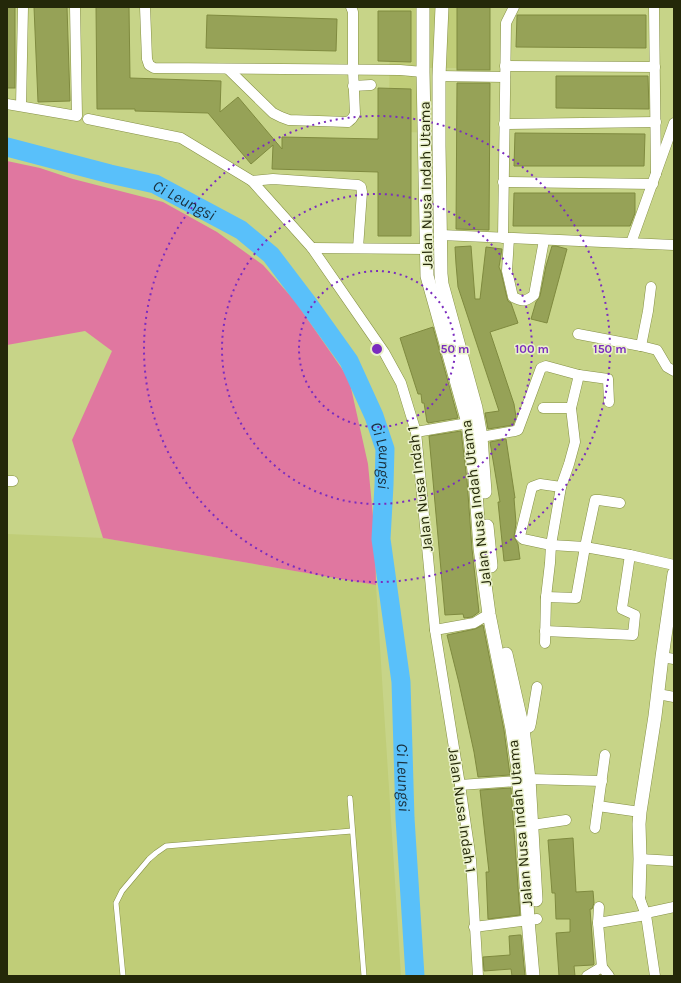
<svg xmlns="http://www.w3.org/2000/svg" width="681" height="983" font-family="Karla,sans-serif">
	<rect width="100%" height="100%" fill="#c7d488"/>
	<g fill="#c0cd78">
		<polygon points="390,7 478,7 479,68 429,68 428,133 389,131"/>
		<polygon points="7,534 103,538 376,585 401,976 7,976"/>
	</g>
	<polygon fill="#e077a0" points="7,161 40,168 73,179 163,202 217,232 263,265 295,301 349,379 368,464 375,537 376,585 103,538 72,440 112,351 85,331 7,345"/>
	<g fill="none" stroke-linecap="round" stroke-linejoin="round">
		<path stroke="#59c0fa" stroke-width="19" id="s1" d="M7,147L110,174L155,184L241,230L271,255L309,305L349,361L374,416L385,449L384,485L381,539L401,682L405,818L415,976"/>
	</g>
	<g fill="#96a257" stroke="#7f8a3f">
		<rect x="7" y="7" width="8" height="81"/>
		<polygon points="34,7 67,7 70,101 38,102"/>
		<polygon points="96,7 129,7 130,78 221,81 220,112 238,97 282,149 282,137 378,139 378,88 411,89 411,236 378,236 378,172 272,169 273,145 251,164 208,113 135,111 135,109 97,109"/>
		<rect x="457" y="7" width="33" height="63"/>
		<polygon points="378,11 411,11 411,62 378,61"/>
		<polygon points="207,15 337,19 336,51 206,48"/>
		<polygon points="517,15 646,15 646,48 516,47 517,16"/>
		<polygon points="556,76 648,76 649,109 556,108"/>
		<polygon points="457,83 490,83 489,230 456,229"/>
		<polygon points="515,133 645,134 644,166 514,166"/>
		<polygon points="514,193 635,193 635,213 630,226 513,226"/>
		<polygon points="471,246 475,299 480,299 486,247 502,249 499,267 501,272 507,298 508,301 511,303 518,323 490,332 514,404 516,417 513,425 488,429 485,413 499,411 458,287 456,264 455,247"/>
		<polygon points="552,246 556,246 567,249 547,323 531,319 536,302 540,296 546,266"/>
		<polygon points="433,327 458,418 428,423 428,422 427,422 424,403 422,403 421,394 418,394 400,338"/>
		<polygon points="461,431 467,480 472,549 479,612 472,617 464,618 463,614 445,615 429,436"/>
		<polygon points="506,439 515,498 514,498 516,523 514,537 518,544 520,559 504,561 498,502 500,502 490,442"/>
		<polygon points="483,625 504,730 510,775 478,777 474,752 459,683 447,635 475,629"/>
		<polygon points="511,788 520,915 488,919 486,872 489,872 480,790"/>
		<polygon points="573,838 576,892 593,891 594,903 592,909 590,909 594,964 593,965 574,966 575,976 559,976 556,933 570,932 570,919 556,919 555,893 552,893 548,840"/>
		<polygon points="519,935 521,935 525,976 512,976 511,969 484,971 483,957 510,955 509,936"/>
	</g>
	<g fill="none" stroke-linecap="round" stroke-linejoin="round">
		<g stroke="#859045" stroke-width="6">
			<g id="service">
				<polyline points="350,798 364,976"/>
				<polyline points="123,976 116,903 122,891 149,859 156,853 166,846 352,831"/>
			</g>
		</g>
		<g stroke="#859045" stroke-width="11">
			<g id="minor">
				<polyline points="145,7 147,59 149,65 154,68 400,70 423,72"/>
				<polyline points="654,7 656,174"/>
				<polyline points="505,66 655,67"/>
				<path d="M228,69L273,113L281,117L289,120L348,122C351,120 353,118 355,114L353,70V12L351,7"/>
				<polyline points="439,76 505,77"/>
				<polyline points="353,86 371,85"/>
				<polyline points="7,104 77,116 75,7"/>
				<polyline points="21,106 23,7"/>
				<polyline points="88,119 181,138 252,181 312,248 384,352 401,383 416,432 435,630 460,785 471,860 478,976"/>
				<polyline points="504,124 656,122"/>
				<polyline points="252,181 273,179 358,185 361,187 362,192 358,248"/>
				<polyline points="503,182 653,184"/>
				<polyline points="441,235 674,245"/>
				<polyline points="503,238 506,23 514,7"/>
				<path d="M509,238L507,271L513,297C523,302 525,302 534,295L544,240"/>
				<polyline points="631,243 674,123"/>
				<polyline points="312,248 426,249"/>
				<polyline points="578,334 641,346 657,350 667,367 674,371"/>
				<polyline points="641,346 648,311 651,287"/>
				<polyline points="579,375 608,379 609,402"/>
				<polyline points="543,408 571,408"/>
				<polyline points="416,432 468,423"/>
				<polyline points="481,437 515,431 518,430 541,368 546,366 579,375 571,408 575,442 569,464 561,487 551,545 550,563 546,597 545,643"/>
				<polyline points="7,481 13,481"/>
				<polyline points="561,487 540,484 532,487 520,536 523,539 551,545 585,547 630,555 674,565"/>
				<polyline points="546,597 576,598 585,547 595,500 599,500 620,503"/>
				<polyline points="435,630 474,623 489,614"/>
				<polyline points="545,631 633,635 635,615 622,609 622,608 630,555"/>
				<polyline points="662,657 674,659"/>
				<polyline points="658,694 674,697"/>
				<polyline points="523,729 526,729 530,727 531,723 537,687"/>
				<polyline points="605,755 598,806 640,812"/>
				<polyline points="529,779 602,781"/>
				<polyline points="460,785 519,781"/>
				<polyline points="532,825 566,820"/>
				<polyline points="595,828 598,806"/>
				<polyline points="640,859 674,861"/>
				<polyline points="639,895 641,902 646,915 655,976"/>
				<polyline points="646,913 674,907"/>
				<polyline points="598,923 599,907"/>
				<polyline points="474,927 537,919"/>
				<polyline points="587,976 602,967"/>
				<polyline points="609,976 602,967 598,923 646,915"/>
			</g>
		</g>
		<g stroke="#859045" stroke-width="14">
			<g id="tertiary">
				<polyline points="423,7 423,72 427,276 468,423 475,479 480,548 489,614 512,729 518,770 523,832 528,920 533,976"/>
				<polyline points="442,7 439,76 439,146 441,274 442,284 476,408 481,437 485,492"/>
				<polyline points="487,526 491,566"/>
				<polyline points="506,654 523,729 529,779 536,900"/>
				<polyline points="639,895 640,859 639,824 640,812 655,716 662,657 674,574"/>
			</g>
		</g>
		<use href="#service" stroke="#fff" stroke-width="5"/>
		<use href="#minor" stroke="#fff" stroke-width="10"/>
		<use href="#tertiary" stroke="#fff" stroke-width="13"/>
	</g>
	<g fill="none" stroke="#7b2cbf" stroke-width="2" stroke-dasharray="2 4">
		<circle cx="377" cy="349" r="78"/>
		<circle cx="377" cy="349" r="155"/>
		<circle cx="377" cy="349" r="233"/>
	</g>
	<g text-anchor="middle" stroke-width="3" stroke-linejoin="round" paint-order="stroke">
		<g font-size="15" fill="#242809" stroke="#eaf1cb">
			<text transform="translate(426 185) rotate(-91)" y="5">Jalan Nusa Indah Utama</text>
			<text transform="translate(420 489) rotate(-97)" y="5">Jalan Nusa Indah 1</text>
			<text transform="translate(476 503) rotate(-97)" y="5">Jalan Nusa Indah Utama</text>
			<text transform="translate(462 810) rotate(82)" y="5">Jalan Nusa Indah 1</text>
			<text transform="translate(520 823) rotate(-95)" y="5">Jalan Nusa Indah Utama</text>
		</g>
		<g font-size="16" font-style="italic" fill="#192f3d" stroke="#eaf1cb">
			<text dy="6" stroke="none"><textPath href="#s1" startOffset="186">Ci Leungsi</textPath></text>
			<text dy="6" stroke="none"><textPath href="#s1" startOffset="522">Ci Leungsi</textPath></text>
			<text dy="6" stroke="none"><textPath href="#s1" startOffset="846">Ci Leungsi</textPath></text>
		</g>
	</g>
	<circle cx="377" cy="349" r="6" fill="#7b2cbf" stroke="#eaf1cb" stroke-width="2"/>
	<g font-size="12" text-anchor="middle" font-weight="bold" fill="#7b2cbf" stroke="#eaf1cb" stroke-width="3" stroke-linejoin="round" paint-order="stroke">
		<text x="455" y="353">50 m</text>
		<text x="532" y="353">100 m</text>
		<text x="610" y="353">150 m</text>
	</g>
	<rect width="681" height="983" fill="none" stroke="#242809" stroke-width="16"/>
</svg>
